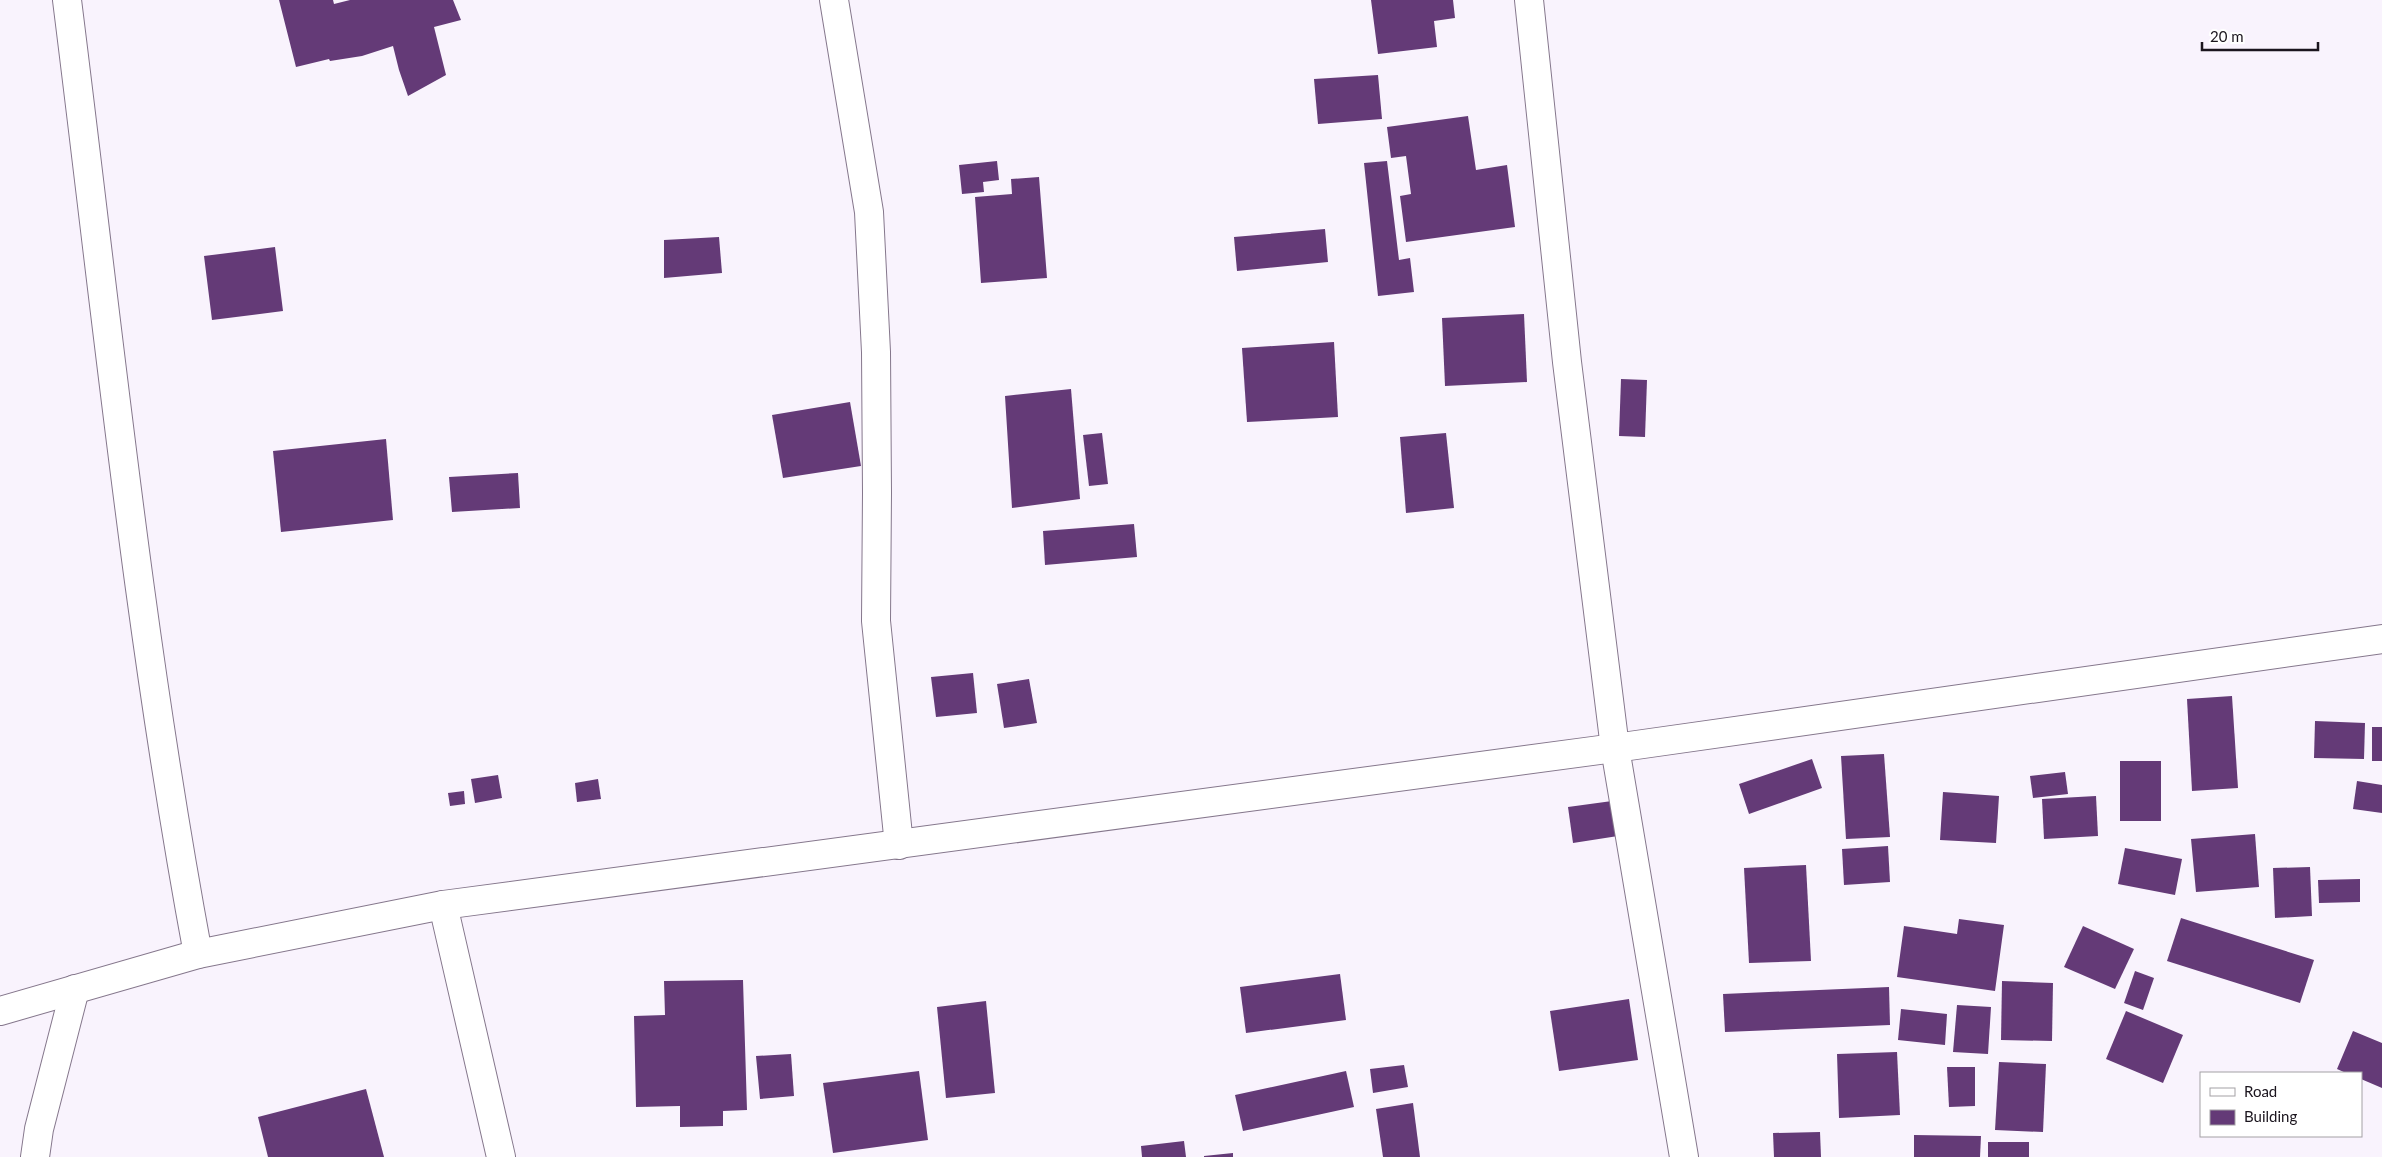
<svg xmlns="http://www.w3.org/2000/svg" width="2382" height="1157" font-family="Lato,sans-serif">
	<rect width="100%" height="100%" fill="#f9f3fd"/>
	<g fill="#643a77">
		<polygon points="279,0 333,0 334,4 350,0 453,0 461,20 434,27 446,75 408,96 399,70 393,46 362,56 330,61 329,59 296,67"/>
		<polygon points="1371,0 1453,0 1455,18 1434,21 1437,47 1378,54"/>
		<polygon points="1378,75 1382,119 1318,124 1314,79"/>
		<polygon points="1468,116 1476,170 1507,165 1515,227 1406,242 1400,196 1411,194 1406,156 1391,158 1387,127"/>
		<polygon points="997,161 999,180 983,182 984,192 962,194 959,165"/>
		<polygon points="1387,161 1399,260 1410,258 1414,292 1378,296 1364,163"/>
		<polygon points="1039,177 1047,278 981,283 975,197 1012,194 1011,179"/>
		<polygon points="1325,229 1328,262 1237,271 1234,237"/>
		<polygon points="719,237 722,273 664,278 664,240"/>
		<polygon points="275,247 283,311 212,320 204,256"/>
		<polygon points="1524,314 1527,382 1445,386 1442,318"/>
		<polygon points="1334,342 1338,417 1247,422 1242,348"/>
		<polygon points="1621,379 1647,380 1645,437 1619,436"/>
		<polygon points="1071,389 1080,499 1012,508 1005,396"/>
		<polygon points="850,402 861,466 783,478 772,415"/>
		<polygon points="1102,433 1108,484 1089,486 1083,435"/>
		<polygon points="1446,433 1454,508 1406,513 1400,437"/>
		<polygon points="386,439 393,520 281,532 273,451"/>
		<polygon points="518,473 520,508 452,512 449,477"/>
		<polygon points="1134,524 1137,557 1045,565 1043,531"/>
		<polygon points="973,673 977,713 936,717 931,677"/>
		<polygon points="1029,679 1037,723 1004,728 997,684"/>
		<polygon points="2232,696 2238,788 2192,791 2187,699"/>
		<polygon points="2315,721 2365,723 2364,759 2314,758"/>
		<rect x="2372" y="727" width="10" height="34"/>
		<polygon points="1884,754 1890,837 1846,839 1841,756"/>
		<polygon points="1812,759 1822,788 1749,814 1739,784"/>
		<rect x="2120" y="761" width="41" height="60"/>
		<polygon points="2065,772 2068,794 2033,798 2030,776"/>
		<polygon points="498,775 502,798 475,803 471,779"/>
		<polygon points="598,779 601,799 577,802 575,783"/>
		<polygon points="2357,781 2382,785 2382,813 2353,809"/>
		<polygon points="464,791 465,804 450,806 448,793"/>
		<polygon points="1943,792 1999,796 1996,843 1940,840"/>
		<polygon points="2096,796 2098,836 2044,839 2042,799"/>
		<polygon points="1612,801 1618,836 1573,843 1568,807"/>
		<polygon points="2255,834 2259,887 2196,892 2191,839"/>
		<polygon points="1888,846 1890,882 1844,885 1842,849"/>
		<polygon points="2125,848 2182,859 2175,895 2118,884"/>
		<polygon points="1806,865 1811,961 1749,963 1744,868"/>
		<polygon points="2310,867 2312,916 2275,918 2273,868"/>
		<polygon points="2360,879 2360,902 2319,903 2318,880"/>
		<polygon points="2181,918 2314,960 2300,1003 2167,961"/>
		<polygon points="1959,919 2004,925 1995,991 1897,977 1904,926 1957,934"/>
		<polygon points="2083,926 2134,949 2115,989 2064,967"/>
		<polygon points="2135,971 2154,978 2143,1010 2124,1003"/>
		<polygon points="1340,974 1346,1020 1246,1033 1240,987"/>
		<polygon points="743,980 747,1110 723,1111 723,1126 680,1127 680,1106 636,1107 634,1016 665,1015 664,981"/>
		<polygon points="2002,981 2053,983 2052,1041 2001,1040"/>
		<polygon points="1889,987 1890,1025 1725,1032 1723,994"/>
		<polygon points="1629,999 1638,1060 1559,1071 1550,1011"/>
		<polygon points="986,1001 995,1093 946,1098 937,1007"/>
		<polygon points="1957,1005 1991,1007 1988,1054 1953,1052"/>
		<polygon points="1901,1009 1947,1014 1945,1045 1898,1040"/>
		<polygon points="2126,1011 2183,1035 2163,1083 2106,1059"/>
		<polygon points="2353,1031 2382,1043 2382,1088 2361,1079 2361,1073 2346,1073 2337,1069"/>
		<polygon points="1897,1052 1900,1115 1839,1118 1837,1054"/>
		<polygon points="791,1054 794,1096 760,1099 756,1056"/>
		<polygon points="1999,1062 2046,1064 2043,1132 1995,1130"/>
		<polygon points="1404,1065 1408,1087 1373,1093 1370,1069"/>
		<polygon points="1947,1067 1975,1067 1975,1106 1949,1107"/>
		<polygon points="919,1071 928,1140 833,1153 823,1083"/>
		<polygon points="1346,1071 1354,1107 1243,1131 1235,1095"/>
		<polygon points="366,1089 384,1157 268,1157 258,1117"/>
		<polygon points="1413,1103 1420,1157 1383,1157 1376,1109"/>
		<polygon points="1820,1132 1821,1157 1774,1157 1773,1133"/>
		<polygon points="1914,1135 1981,1136 1980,1157 1914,1157"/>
		<polygon points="1184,1141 1186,1157 1142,1157 1141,1146"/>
		<rect x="1988" y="1142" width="41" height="15"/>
		<polygon points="1233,1153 1233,1157 1204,1157 1204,1156"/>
	</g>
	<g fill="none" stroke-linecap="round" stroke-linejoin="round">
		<g stroke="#85778c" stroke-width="30">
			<g id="street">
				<polyline points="834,0 869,212 876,352 877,493 876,621 899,845"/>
				<polyline points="1529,0 1567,362 1615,748 1684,1157"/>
				<polyline points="443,905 501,1157"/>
				<polyline points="35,1157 39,1129 75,989"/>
			</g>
		</g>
		<g stroke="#85778c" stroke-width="30">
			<g id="secondary">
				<path d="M67,0C107,318 139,638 198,954"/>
				<polyline points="0,1011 198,954 443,905 1615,748 2382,639"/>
			</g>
		</g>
		<use href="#street" stroke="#fff" stroke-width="28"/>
		<use href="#secondary" stroke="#fff" stroke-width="28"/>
	</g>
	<rect x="2200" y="1072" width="162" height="65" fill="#ffffff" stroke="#a4a1a5"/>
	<rect x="2210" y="1088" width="25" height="8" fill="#ffffff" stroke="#a4a1a5"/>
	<text x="2244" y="1097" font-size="15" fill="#1b151e">Road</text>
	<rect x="2210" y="1110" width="25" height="15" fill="#643a77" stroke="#a4a1a5"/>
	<text x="2244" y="1122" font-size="15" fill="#1b151e">Building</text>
	<path d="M2202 42v8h116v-8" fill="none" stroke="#1b151e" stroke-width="2.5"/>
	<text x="2210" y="42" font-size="15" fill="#1b151e" stroke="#ffffff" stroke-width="4" paint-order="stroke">20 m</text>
</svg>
